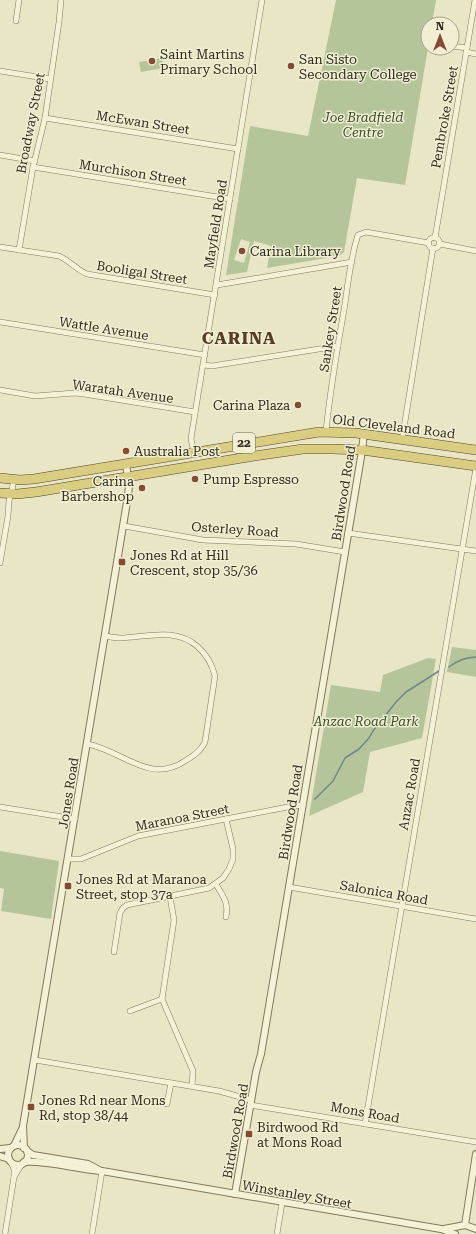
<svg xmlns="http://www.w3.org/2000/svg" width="476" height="1234" font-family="'Roboto Serif',serif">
	<rect width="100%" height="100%" fill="#e8e6c4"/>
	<g fill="#b5c59a" fill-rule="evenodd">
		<path d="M336,0H436L432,24H428V48L405,185L357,178L344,252L339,256L267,268L271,246L254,241L247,272L226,275L250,126L308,136ZM241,239L250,242L244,263L234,260Z"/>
		<polygon points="162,58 164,68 141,72 139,62"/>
		<polygon points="452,647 476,650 476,677 447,672"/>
		<polygon points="428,658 436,659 422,738 370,752 363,792 309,816 331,685 380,692 383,675"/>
		<polygon points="0,851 59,861 51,919 1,911 4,889 0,888"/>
	</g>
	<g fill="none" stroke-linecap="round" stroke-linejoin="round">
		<g stroke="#6e8989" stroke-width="1.5">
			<path d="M449,667C458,660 465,658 476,657"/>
			<polyline points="315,799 333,781 345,758 359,749 369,738 373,731 396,702 406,692 439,671"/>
		</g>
		<g stroke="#80795d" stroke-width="6">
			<g id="minor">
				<polyline points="16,21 19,0"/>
				<polyline points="452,46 467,48"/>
				<polyline points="466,52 476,54"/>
				<polyline points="0,71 50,79"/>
				<polyline points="45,118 238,149"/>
				<polyline points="0,155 35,161"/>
				<polyline points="33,167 230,199"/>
				<circle cx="434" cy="243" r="5.5"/>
				<polyline points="435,238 475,0"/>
				<polyline points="440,244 476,251"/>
				<path d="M0,247L59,256C70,261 77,270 87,274L215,295"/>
				<polyline points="19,250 33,167 45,118 59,22 61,0"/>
				<polyline points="217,285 352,262"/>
				<polyline points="0,322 205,355"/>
				<polyline points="204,365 212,366 338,346"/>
				<polyline points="0,390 35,396 75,393 84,394 195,412"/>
				<path d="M326,431C330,391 337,350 344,310C348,285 350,259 358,235L366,232L429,243"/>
				<polyline points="402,440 433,248"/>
				<polyline points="194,452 191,439 192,432 262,0"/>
				<polyline points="124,526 203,540 296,544 345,552"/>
				<polyline points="348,533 476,551"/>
				<polyline points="0,563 8,516 9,501 12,490 14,479"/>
				<path d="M87,744C122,750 149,785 185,761C193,756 201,751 205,742L215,676C212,664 207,655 198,647C176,627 147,637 121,638C116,638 110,637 105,636"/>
				<polyline points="0,807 75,819"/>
				<polyline points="68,859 81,859 138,836 293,806 303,805"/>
				<path d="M216,884C223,897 229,902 226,917"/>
				<polyline points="289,887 476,919"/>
				<polyline points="170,897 174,920 162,999 193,1071 192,1086"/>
				<polyline points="114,952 120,913 123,908 127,905 209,888 223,878 229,869 233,859 233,849 226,819"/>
				<polyline points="130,1011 162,999"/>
				<polyline points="35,1060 219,1091 251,1100"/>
				<polyline points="167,1104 171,1083"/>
				<polyline points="250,1105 476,1142"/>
				<polyline points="365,1124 476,468"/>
				<polyline points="14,1177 22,1164"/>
				<polyline points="5,1234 14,1177 14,1169 11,1162"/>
				<polyline points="92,1234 102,1171"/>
				<polyline points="277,1234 282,1203"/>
			</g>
		</g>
		<g stroke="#80795d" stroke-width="8">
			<g id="tertiary">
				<circle cx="18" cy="1155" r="10"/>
				<polyline points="14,1146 23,1127"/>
				<polyline points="24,1148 23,1126 128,496 129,485 126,464"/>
				<polyline points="0,1149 11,1148"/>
				<polyline points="27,1151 33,1155 88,1164 99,1170"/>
				<polyline points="0,1156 9,1159"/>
				<path d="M24,1162C50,1160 76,1170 102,1171L441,1229L455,1234"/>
				<polyline points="235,1194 256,1072 261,1054 361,457 364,434"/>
				<polyline points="465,1225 476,1154"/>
				<polyline points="444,1229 465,1225 476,1229"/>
			</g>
		</g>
		<g stroke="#4f4631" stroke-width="10">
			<g id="trunk">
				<polyline points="0,478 20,480 34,479 319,432 356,433 476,450"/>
				<polyline points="0,493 17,494 36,492 254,456 303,449 332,449 362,450 476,466"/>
			</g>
		</g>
		<use href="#minor" stroke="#f4f2d6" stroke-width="5"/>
		<use href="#tertiary" stroke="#f4f2d6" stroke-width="6"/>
		<use href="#trunk" stroke="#dacd80" stroke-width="9"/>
	</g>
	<g fill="#884934" stroke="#f0efd3" stroke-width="1.5">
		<circle cx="152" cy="61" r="4"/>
		<circle cx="291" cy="66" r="4"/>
		<circle cx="242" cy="251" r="4"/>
		<circle cx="298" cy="405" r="4"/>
		<circle cx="126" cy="451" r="4"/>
		<circle cx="195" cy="479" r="4"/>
		<circle cx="142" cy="488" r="4"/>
		<rect x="118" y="558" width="8" height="8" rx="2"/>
		<rect x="64" y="882" width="8" height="8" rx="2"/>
		<rect x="27" y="1103" width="8" height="8" rx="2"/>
		<rect x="245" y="1130" width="8" height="8" rx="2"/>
	</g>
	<g text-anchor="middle" stroke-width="3" stroke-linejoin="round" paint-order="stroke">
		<rect fill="#f0efd3" stroke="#6b6755" stroke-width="1" x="233" y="433" width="22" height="20" rx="3"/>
		<g font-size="12" font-weight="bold" fill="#322d1f">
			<text x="244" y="447">22</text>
		</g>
		<g font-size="13" fill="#322d1f" stroke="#f0efd3" text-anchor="start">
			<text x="160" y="59">Saint Martins<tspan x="160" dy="15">Primary School</tspan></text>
			<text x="299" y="64">San Sisto<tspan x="299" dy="15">Secondary College</tspan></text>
			<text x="250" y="256">Carina Library</text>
			<text x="290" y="410" text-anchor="end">Carina Plaza</text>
			<text x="134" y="456">Australia Post</text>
			<text x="203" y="484">Pump Espresso</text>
			<text x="134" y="486" text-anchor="end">Carina<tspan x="134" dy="15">Barbershop</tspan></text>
			<text x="130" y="560">Jones Rd at Hill<tspan x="130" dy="15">Crescent, stop 35/36</tspan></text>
			<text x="76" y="884">Jones Rd at Maranoa<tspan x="76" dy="15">Street, stop 37a</tspan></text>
			<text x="39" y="1105">Jones Rd near Mons<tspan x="39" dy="15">Rd, stop 38/44</tspan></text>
			<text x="257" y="1132">Birdwood Rd<tspan x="257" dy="15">at Mons Road</tspan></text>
		</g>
		<g font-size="13" font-style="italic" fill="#3a4c28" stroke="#f0efd3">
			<text x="363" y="122">Joe Bradfield<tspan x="363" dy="15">Centre</tspan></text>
			<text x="366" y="726">Anzac Road Park</text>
		</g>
		<g font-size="13" fill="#322d1f" stroke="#f0efd3">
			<text transform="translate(444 117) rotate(-80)" y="5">Pembroke Street</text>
			<text transform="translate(143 122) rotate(9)" y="5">McEwan Street</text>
			<text transform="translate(30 123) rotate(-79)" y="5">Broadway Street</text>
			<text transform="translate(133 172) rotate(9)" y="5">Murchison Street</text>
			<text transform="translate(215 224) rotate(-81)" y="5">Mayfield Road</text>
			<text transform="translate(142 272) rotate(9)" y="5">Booligal Street</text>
			<text transform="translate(104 328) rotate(9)" y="5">Wattle Avenue</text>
			<text transform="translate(330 329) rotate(-81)" y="5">Sankey Street</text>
			<text transform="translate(123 391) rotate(8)" y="5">Waratah Avenue</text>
			<text transform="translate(394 426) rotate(7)" y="5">Old Cleveland Road</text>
			<text transform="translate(343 493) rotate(-81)" y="5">Birdwood Road</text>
			<text transform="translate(235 529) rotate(4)" y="5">Osterley Road</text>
			<text transform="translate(68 793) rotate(-81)" y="5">Jones Road</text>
			<text transform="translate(409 794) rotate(-80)" y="5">Anzac Road</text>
			<text transform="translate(290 812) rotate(-81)" y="5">Birdwood Road</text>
			<text transform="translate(182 817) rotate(-11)" y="5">Maranoa Street</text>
			<text transform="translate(384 892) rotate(10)" y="5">Salonica Road</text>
			<text transform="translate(365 1112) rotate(10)" y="5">Mons Road</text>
			<text transform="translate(235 1131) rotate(-80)" y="5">Birdwood Road</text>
			<text transform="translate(297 1194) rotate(10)" y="5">Winstanley Street</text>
		</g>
		<g font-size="17" font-weight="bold" letter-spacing="1" fill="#593c24" stroke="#f0efd3">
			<text x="239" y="344">CARINA</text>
		</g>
	</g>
	<g transform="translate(440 36)"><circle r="19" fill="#f0efd3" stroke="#a4a18b"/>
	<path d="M0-3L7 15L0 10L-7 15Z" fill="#884934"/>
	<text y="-6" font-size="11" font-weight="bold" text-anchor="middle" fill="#322d1f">N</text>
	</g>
</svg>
